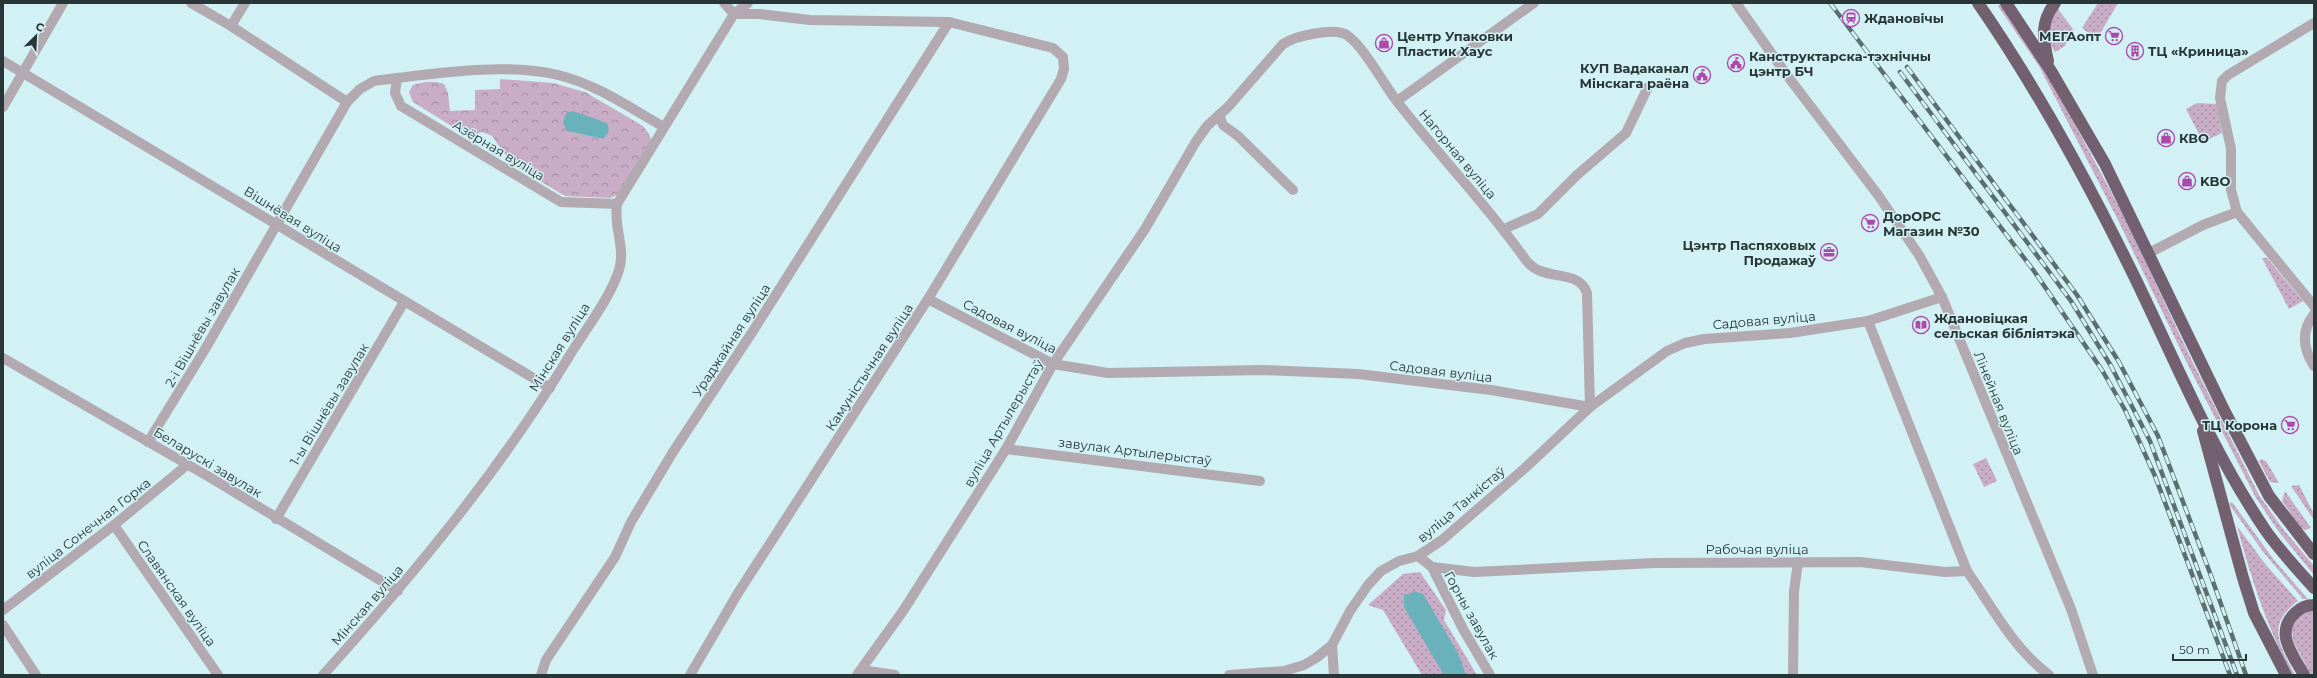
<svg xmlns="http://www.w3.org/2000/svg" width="2317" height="678" font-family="Montserrat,sans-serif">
	<defs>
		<pattern id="grass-dots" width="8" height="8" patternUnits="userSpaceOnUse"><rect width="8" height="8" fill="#c9acc6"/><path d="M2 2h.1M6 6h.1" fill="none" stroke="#a38da2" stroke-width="1.8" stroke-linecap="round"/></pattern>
		<pattern id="forest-crowns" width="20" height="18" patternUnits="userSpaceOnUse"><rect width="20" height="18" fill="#c9acc6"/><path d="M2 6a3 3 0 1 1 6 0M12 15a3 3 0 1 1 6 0" fill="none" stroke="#a38da2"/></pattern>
	</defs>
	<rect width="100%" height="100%" fill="#d1f1f5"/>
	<g fill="url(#grass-dots)">
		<polygon points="2002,3 2040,59 2126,220 2192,361 2259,495 2283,529 2314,566 2314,575 2279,532 2256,498 2186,361 2119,222 2039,66 1998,6"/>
		<polygon points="2098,3 2118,3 2097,39 2082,28"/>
		<path d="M2057,8L2073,29L2065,46L2055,52C2045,37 2050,23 2057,8Z"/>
		<polygon points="2197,103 2217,104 2222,133 2203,142 2186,109"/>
		<polygon points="2262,258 2267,258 2303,301 2289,309"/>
		<polygon points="1986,458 1997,481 1984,487 1973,464"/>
		<polygon points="2261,459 2266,461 2279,483 2270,482 2259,461"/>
		<polygon points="2299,485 2314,514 2314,520 2291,486"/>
		<polygon points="2285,491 2311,528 2305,530 2301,528 2282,501"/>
		<polygon points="2232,502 2274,560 2308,599 2303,599 2264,553 2229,504"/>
		<path d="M2237,526L2266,565L2298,601C2265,625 2280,646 2295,675H2293C2266,625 2252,581 2237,526Z"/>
		<polygon points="1420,572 1446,610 1444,620 1477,675 1422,675 1383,610 1368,605 1403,574"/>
		<polygon points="2314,609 2314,675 2311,675 2294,643 2291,629 2300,614"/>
	</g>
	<path fill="url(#forest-crowns)" fill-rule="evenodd" d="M500,79L553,83L585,92L643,126L649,134L652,141L617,195L610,198L565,196L512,164L492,136L482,132L469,137L413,102L409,92L413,85C423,82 433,80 444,84L448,93L450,111L475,110V90L500,89ZM567,131L607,135L603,139Z"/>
	<g fill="#69b2bb">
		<path d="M573,111L607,123C610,130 609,134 603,139L567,131L563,122L566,113Z"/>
		<polygon points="1413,591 1423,594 1458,653 1466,675 1444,675 1404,607 1404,594 1410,595"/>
	</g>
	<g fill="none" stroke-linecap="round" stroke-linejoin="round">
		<g stroke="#b2a9b1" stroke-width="10">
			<polyline points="191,3 231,26 347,102"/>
			<polyline points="1736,3 1786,74 1878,195 1919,255 1942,297 2071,609 2093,675"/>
			<polyline points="231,26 245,3"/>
			<polyline points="3,61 550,388"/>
			<polyline points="397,78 395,93 401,106 561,202 617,204"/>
			<polyline points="1397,101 1534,3"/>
			<polyline points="3,107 63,3"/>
			<polyline points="1219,115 1223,125 1238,136 1293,190"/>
			<polyline points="2237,212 2314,306"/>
			<polyline points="1504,229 1538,214 1577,175 1626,133 1648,87"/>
			<polyline points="2149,253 2203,225 2237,212 2231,190 2231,149 2220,98 2222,81 2228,75 2314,23"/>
			<polyline points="928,299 1053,364 1108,373 1263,370 1358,374 1491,390 1590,407"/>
			<path d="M2314,314C2301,331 2303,349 2314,366"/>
			<polyline points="1868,321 1967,571"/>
			<polyline points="3,358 211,478 398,591"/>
			<path d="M148,442L204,351L347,102L360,89L374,81C429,74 503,62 558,75C596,84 630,108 664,127"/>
			<polyline points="1006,449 1260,481"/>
			<polyline points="276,519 404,302"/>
			<polyline points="114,525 218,675"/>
			<path d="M1418,556L1432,567L1474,572L1654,563L1860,562L1945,572L1967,571C1992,607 2014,649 2049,675"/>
			<polyline points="1432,567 1463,629 1490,675"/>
			<polyline points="3,610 114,525 187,465"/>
			<polyline points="3,625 36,675"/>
			<polyline points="1332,645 1334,675"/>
			<polyline points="862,670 895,675"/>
			<path d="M323,675C415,573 502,468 573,350C588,326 611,296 619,270C626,248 613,226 617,204L734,14L748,3"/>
			<polyline points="541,675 546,660 615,557 631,522 673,452 751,334 949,22"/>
			<polyline points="690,675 738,593 928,299 1061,79 1064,69 1063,57 1053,48 949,22 810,20 759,14 734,14 724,3"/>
			<path d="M857,675L903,611L1006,449L1053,364L1145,229L1195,143L1207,126L1228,107L1283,44C1295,36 1334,27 1347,35C1364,47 1383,83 1396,100C1438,155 1486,203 1525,259C1543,284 1578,267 1587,293L1590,407"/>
			<polyline points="1229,675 1284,671 1304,665 1316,658 1332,645 1350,611 1368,585 1381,571 1399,561 1418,556 1442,540 1525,468 1590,407 1667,351 1685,343 1704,339 1790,333 1868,321 1942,297"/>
			<polyline points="1793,675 1794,591 1798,562"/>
		</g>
		<g stroke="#726070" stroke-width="12">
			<path d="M1978,3C2039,91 2089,184 2136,280C2177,365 2213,453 2266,531C2280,551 2298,570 2314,588"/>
			<polyline points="2006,3 2051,71 2105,164 2224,410 2269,496 2314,554"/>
			<path d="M2048,61C2043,39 2040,22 2055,3"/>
			<polyline points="2203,431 2243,578 2254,613 2286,675"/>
			<path d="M2304,675C2293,655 2274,633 2295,613C2300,608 2306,605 2314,605"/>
		</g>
		<g stroke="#5b6e70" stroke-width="4.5">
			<g id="rail">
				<polyline points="1830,3 2034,271 2102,370 2125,410 2155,476 2230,675"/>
				<polyline points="1907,67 2077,295 2119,362 2158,436 2210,573 2246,675"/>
				<polyline points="1900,72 2071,301 2111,366 2150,441 2237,675"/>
			</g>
		</g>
		<use href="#rail" stroke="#d1f1f5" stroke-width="3" stroke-dasharray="9" stroke-linecap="butt"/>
	</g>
	<defs>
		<g id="station-ring" transform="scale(0.9)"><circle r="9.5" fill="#d1f1f5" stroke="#af48ab" stroke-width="1.5"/><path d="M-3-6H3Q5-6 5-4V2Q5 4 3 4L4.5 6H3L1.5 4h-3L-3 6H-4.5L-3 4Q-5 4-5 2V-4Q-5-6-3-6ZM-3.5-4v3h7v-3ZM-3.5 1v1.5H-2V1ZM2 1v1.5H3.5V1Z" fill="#af48ab"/></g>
		<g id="supermarket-ring" transform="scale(0.9)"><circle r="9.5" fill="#d1f1f5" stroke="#af48ab" stroke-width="1.5"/><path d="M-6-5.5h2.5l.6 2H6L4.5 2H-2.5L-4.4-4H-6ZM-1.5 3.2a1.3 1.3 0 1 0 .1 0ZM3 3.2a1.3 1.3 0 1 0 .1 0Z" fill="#af48ab"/></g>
		<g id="shop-ring" transform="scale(0.9)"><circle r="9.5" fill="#d1f1f5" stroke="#af48ab" stroke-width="1.5"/><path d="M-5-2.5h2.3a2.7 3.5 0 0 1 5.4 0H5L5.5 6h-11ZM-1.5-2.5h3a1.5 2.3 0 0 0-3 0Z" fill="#af48ab"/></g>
		<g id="building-ring" transform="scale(0.9)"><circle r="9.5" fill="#d1f1f5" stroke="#af48ab" stroke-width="1.5"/><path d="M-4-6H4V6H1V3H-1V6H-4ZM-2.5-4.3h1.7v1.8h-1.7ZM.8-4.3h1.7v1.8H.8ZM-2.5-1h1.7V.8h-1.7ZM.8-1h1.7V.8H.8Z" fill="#af48ab"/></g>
		<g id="civic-ring" transform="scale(0.9)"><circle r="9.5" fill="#d1f1f5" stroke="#af48ab" stroke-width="1.5"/><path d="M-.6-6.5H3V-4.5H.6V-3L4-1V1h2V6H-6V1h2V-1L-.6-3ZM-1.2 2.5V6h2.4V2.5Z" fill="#af48ab"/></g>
		<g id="office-ring" transform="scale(0.9)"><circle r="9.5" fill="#d1f1f5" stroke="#af48ab" stroke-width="1.5"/><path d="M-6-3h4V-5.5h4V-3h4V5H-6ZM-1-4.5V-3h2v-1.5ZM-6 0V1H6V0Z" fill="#af48ab"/></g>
		<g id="library-ring" transform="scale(0.9)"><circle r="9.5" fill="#d1f1f5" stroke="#af48ab" stroke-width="1.5"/><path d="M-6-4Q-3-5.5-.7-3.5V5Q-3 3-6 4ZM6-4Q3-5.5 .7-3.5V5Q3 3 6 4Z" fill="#af48ab"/></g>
	</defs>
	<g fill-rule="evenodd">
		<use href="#station-ring" x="1851" y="18"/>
		<use href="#supermarket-ring" x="2114" y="36"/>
		<use href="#shop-ring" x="1384" y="43"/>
		<use href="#building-ring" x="2135" y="51"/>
		<use href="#civic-ring" x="1736" y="63"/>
		<use href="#civic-ring" x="1702" y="75"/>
		<use href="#shop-ring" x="2166" y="138"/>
		<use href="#shop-ring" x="2187" y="181"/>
		<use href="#supermarket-ring" x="1870" y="223"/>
		<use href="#office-ring" x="1829" y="252"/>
		<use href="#library-ring" x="1921" y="325"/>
		<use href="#supermarket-ring" x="2290" y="425"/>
	</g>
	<g text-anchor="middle" stroke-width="3" stroke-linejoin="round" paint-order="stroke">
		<g font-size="13" font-weight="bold" fill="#293637" stroke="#d1f1f5" text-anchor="start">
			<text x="1864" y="23">Ждановічы</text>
			<text x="1397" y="41">Центр Упаковки<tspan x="1397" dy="15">Пластик Хаус</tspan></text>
			<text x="2101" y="41" text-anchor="end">МЕГАопт</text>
			<text x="2148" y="56">ТЦ «Криница»</text>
			<text x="1749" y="61">Канструктарска-тэхнічны<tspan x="1749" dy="15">цэнтр БЧ</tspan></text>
			<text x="1689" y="73" text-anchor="end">КУП Вадаканал<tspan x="1689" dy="15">Мінскага раёна</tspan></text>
			<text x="2179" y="143">КВО</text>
			<text x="2200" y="186">KBО</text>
			<text x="1883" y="221">ДорОРС<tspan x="1883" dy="15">Магазин №30</tspan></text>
			<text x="1816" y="250" text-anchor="end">Цэнтр Паспяховых<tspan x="1816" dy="15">Продажаў</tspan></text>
			<text x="1934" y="323">Ждановіцкая<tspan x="1934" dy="15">сельская бібліятэка</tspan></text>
			<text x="2277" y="430" text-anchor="end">ТЦ Корона</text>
		</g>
		<g font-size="13" fill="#293637" stroke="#d1f1f5">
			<text transform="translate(499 150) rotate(31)" y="5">Азёрная вуліца</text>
			<text transform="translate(1458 154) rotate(50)" y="5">Нагорная вуліца</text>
			<text transform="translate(293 219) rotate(32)" y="5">Вішнёвая вуліца</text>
			<text transform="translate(1764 320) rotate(-5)" y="5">Садовая вуліца</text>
			<text transform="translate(1010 326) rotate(27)" y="5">Садовая вуліца</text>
			<text transform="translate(202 327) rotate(-60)" y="5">2-і Вішнёвы завулак</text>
			<text transform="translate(731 340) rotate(-57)" y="5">Ураджайная вуліца</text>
			<text transform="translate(559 347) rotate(-58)" y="5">Мінская вуліца</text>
			<text transform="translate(869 367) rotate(-57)" y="5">Камуністычная вуліца</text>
			<text transform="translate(1441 371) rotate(7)" y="5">Садовая вуліца</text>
			<text transform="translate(1999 403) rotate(68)" y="5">Лінейная вуліца</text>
			<text transform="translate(329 404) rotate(-59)" y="5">1-ы Вішнёвы завулак</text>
			<text transform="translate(1003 423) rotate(-60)" y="5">вуліца Артылерыстаў</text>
			<text transform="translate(1135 451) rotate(7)" y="5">завулак Артылерыстаў</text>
			<text transform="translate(208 462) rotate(31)" y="5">Беларускі завулак</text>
			<text transform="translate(1461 504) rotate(-40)" y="5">вуліца Танкістаў</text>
			<text transform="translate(88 528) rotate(-38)" y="5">вуліца Сонечная Горка</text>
			<text x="1757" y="554">Рабочая вуліца</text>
			<text transform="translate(177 593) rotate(55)" y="5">Славянская вуліца</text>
			<text transform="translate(367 605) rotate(-49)" y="5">Мінская вуліца</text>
			<text transform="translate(1472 615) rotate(61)" y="5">Горны завулак</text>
		</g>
	</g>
	<rect width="2317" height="678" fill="none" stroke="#293637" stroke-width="8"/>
	<g transform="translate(36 36) rotate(24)" stroke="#d1f1f5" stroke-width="3" paint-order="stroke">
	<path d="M0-3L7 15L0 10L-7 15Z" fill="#293637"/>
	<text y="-6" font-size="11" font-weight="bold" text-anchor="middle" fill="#293637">С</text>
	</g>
	<path d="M2173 654v6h73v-6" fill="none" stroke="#293637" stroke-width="2"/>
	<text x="2179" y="654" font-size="12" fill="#293637" stroke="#d1f1f5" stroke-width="3" paint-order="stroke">50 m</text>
</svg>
